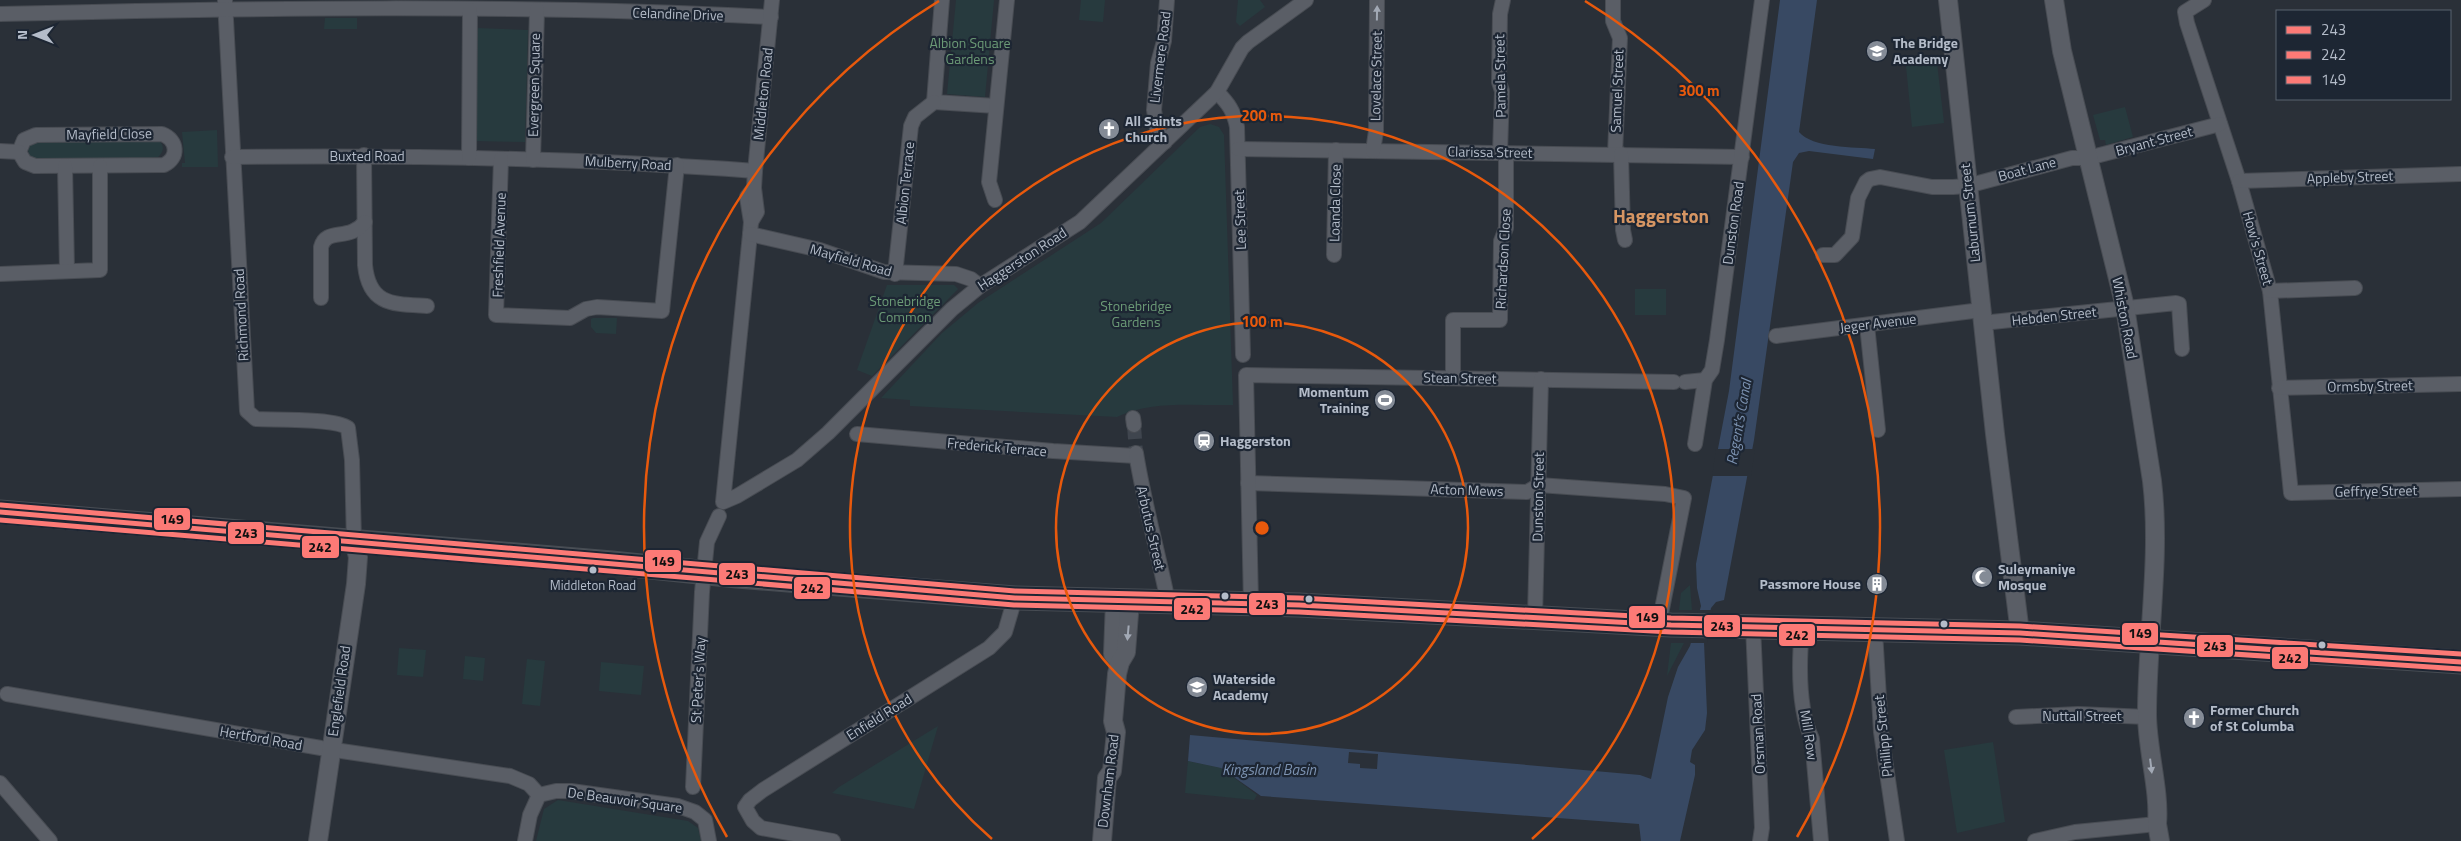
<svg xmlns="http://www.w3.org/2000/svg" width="2461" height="841" font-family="'Titillium Web',sans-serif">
	<rect width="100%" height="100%" fill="#2a3038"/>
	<g fill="#273a3e">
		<polygon points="956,0 994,0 985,97 947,94"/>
		<polygon points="1081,0 1105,0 1103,22 1079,20"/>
		<polygon points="1238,0 1260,0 1265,7 1240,26 1236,22"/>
		<polygon points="325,18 357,18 357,29 324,29"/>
		<polygon points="477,28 528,30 525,142 473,141"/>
		<polygon points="1937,63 1944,123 1912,127 1906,66"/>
		<polygon points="2125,107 2133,137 2106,145 2105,140 2100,140 2093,115"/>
		<path d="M1210,124L1219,127L1224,135L1233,405C1195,406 1151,400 1117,417L910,406V400L881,398L942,333L978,303L1101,223L1200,127Z"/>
		<polygon points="217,130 218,167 182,167 182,163 185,163 182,132"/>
		<path d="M158,140C165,145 164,152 158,157L150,158H32L29,156L28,149L33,142L40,141Z"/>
		<polygon points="887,285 954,285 958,289 872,376 857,370"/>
		<rect x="1635" y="289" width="31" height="26"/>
		<polygon points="593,318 617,318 616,334 596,333 591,327 591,319"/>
		<polygon points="1690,585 1692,610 1679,610 1681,593"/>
		<polygon points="1671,643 1684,643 1667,676"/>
		<polygon points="399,648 426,650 423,677 397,675"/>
		<polygon points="465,656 485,658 483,681 463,679"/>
		<polygon points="527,659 545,661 540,706 522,704"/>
		<polygon points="601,662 644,666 641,695 599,691"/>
		<polygon points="938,726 914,809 832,793 839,787"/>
		<polygon points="1993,742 2005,822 1957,833 1944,750"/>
		<polygon points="1188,761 1221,768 1257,795 1254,800 1185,793"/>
		<polygon points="558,800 688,821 698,828 701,841 536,841 544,809"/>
	</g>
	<path fill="#384963" d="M1780,0H1817L1799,132C1812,148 1855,147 1875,149L1873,159L1809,151L1799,153L1793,162L1754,440L1724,600L1716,602L1711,608L1704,642L1707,713L1705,730L1692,750L1690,762L1695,765V775L1680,841H1641L1639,824L1261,796L1221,768L1188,761L1190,735L1640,775L1651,779L1668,697L1678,667L1690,646L1701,606L1697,588L1696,564L1729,391Z"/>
	<g fill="#2a3038">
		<polygon points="1716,449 1755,449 1751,476 1712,476"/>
		<polygon points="1698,610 1713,610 1707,643 1689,643"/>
		<polygon points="1349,752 1378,754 1377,769 1360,768 1360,764 1348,763"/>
	</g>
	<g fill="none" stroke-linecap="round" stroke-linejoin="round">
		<polyline stroke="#3f454e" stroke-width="14" stroke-dasharray="14 7" stroke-linecap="butt" points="1134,425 1136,453"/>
		<g stroke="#484c53" stroke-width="16">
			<g id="minor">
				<polyline points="942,0 934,102 996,106"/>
				<polyline points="1613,0 1613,21 1620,38 1615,154"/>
				<polyline points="2204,0 2185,12 2187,23 2239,181 2270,291 2291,493 2461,489"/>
				<path d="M225,1L247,411L256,419C275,420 336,418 348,428L352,460L354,541"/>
				<path d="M0,14C257,8 514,4 771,17"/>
				<path d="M1217,92C1228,103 1234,111 1237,127L1243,355"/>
				<path d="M162,134C178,140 179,158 164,165L35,166L25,162L19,152L24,140L36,135Z"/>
				<polyline points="1165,142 1157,129 1154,110 1158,63 1164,41 1167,0"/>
				<polyline points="1238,149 1742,157"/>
				<polyline points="0,151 19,152"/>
				<polyline points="1373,151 1376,131 1377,0"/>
				<polyline points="1500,153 1502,91 1499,82 1500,14 1503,0"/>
				<polyline points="1621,154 1623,230 1625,240"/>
				<path d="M364,155L365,265C369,306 394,304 427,306"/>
				<path d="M232,157C407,155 581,158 755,171"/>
				<polyline points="469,158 470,10"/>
				<polyline points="501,159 496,315 570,318 586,309 597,307 662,311 677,165"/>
				<polyline points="533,160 537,10"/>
				<polyline points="65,166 67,271"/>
				<polyline points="2239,181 2461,174"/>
				<polyline points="754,188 747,197 751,222 750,234 723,502 737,496 797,460 828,433 952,309 980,286 1080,222 1217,92 1242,48 1248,42 1306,0"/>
				<polyline points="995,200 989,182 1007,0"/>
				<polyline points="751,222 757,212 754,188 755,171 772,0"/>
				<polyline points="750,234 820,250 884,272 956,274 971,279 980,286"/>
				<polyline points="1334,255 1336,150"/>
				<polyline points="1823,255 1835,255 1852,237 1858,198 1866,182 1870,179 1880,177 1932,187 1953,187 1967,186 2072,158 2088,158 2220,124"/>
				<polyline points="0,274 100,270 100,166"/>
				<polyline points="895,274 911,126 915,117 934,102"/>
				<polyline points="2270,291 2355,288"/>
				<path d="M321,298V247C326,227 349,242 365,222"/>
				<polyline points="1982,323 2176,303 2179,304 2182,349"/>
				<polyline points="1867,325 1878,430"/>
				<polyline points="1776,336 1981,310"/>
				<polyline points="1453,378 1453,320 1500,320 1501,241 1506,228 1506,153"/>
				<polyline points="1685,382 1705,380"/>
				<polyline points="2279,388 2461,384"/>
				<polyline points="1133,418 1134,425"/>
				<polyline points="857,434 1053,451 1136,456"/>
				<polyline points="1695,444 1705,380 1712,370 1717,340 1762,0"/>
				<path d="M1136,453C1144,503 1158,552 1168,602"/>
				<polyline points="1248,483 1527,492 1539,485 1665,494 1684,498 1659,624"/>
				<polyline points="1251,603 1246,375 1674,382"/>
				<polyline points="1535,616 1541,379"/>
				<polyline points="1753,626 1762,828 1760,841"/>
				<path d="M1802,628C1799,661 1798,709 1812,739L1821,841"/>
				<polyline points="1875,631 1881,732 1897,841"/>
				<polyline points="7,694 321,748 510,776 529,784 539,795"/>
				<polyline points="2016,717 2078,714 2147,717"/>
				<polyline points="0,783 50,841"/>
				<polyline points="693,787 702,592 707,542 719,516"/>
				<polyline points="525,841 530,815 539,795 556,791 571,791 678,806 695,812 705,820 709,841"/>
				<polyline points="833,841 761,828 753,821 745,807 750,800 763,790 989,648 1005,632 1015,598"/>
				<polyline points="2035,841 2075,832 2157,824"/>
			</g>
		</g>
		<g stroke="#484c53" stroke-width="20">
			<g id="tertiary">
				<polyline points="1948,0 1995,434 2020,633"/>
				<path d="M2054,0L2062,51L2125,307L2152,481C2161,555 2147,639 2147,714C2147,749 2160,791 2157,824L2160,841"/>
				<polyline points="1115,601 1113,654 1120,662"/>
				<polyline points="318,841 356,584 358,557 354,541"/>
				<polyline points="1102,841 1107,778 1112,771 1116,732 1113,721 1117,674 1120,662 1126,652 1130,601"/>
			</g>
		</g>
		<g stroke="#474c53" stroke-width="25">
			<polyline id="trunk" points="0,512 612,563 737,576 1015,598 1299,605 1671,625 2020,633 2461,662"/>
		</g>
		<use href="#minor" stroke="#5a5e66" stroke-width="14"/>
		<use href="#tertiary" stroke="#5a5e66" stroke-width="18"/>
		<use href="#trunk" stroke="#5b5f64" stroke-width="22"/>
		<g stroke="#1d2633" stroke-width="9">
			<polyline id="bus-1" points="0,512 1015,598 1299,605 1671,625 2020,633 2461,662"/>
		</g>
		<g stroke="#1d2633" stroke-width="9">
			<polyline id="bus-2" points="0,520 1014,605 1299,612 1671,632 2020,640 2461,669"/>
		</g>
		<g stroke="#1d2633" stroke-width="9">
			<polyline id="bus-3" points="1,505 1015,591 1299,598 1671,618 2020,626 2461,654"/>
		</g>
		<use href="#bus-1" stroke="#fc7a76" stroke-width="5"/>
		<use href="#bus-2" stroke="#fc7a76" stroke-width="5"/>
		<use href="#bus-3" stroke="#fc7a76" stroke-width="5"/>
	</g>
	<defs><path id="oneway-solid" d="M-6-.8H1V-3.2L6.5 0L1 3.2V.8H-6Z" transform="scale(1.25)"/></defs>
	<g fill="#a2a9b5">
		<use href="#oneway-solid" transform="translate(1377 13) rotate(-89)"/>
		<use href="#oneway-solid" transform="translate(1128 633) rotate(95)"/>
		<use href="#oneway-solid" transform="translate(2151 766) rotate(83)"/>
	</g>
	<g fill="none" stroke="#e8590c" stroke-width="2.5">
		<circle cx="1262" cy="528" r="206"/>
		<path d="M992 839A412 412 0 1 1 1532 839"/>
		<path d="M727 837A618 618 0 0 1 939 1M1585 1A618 618 0 0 1 1797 837"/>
	</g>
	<defs>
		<g id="school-disc" transform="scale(1.125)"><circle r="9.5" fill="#848b96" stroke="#1d2633"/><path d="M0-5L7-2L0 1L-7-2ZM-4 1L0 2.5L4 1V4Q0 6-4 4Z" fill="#fff"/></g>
		<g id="church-disc" transform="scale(1.125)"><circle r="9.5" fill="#848b96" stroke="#1d2633"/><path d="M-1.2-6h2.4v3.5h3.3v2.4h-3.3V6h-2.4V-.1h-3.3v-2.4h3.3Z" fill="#fff"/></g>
		<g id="stadium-disc" transform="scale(1.125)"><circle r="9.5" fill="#848b96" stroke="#1d2633"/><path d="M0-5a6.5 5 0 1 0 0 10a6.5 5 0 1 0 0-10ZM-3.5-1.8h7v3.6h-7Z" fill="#fff"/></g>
		<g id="station-disc" transform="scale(1.125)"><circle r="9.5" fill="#848b96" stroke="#1d2633"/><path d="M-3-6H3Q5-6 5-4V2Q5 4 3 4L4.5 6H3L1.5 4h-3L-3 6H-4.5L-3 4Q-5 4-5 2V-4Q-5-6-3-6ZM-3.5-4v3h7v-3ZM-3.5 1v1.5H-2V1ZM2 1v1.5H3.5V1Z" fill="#fff"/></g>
		<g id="mosque-disc" transform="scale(1.125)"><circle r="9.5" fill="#848b96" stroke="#1d2633"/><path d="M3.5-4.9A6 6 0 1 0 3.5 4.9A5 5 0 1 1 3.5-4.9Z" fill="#fff"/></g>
		<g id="building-disc" transform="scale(1.125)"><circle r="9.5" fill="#848b96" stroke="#1d2633"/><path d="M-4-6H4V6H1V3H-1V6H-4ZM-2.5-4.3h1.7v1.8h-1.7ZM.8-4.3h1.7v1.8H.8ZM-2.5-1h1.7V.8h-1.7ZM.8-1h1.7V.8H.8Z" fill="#fff"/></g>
	</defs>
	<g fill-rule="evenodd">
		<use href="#school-disc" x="1877" y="51"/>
		<use href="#church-disc" x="1109" y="129"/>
		<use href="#stadium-disc" x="1385" y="400"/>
		<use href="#station-disc" x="1204" y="441"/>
		<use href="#mosque-disc" x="1982" y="577"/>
		<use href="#building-disc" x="1877" y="584"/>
		<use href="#school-disc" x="1197" y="687"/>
		<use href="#church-disc" x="2194" y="718"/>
	</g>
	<g fill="#b4bcc9" stroke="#1d2633" stroke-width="2">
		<circle cx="593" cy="570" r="4.5"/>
		<circle cx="1225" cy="596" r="4.5"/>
		<circle cx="1309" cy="599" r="4.5"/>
		<circle cx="1944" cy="624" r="4.5"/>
		<circle cx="2322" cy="645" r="4.5"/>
	</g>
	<g text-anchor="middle" stroke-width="4.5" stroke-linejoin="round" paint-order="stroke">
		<g font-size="13" fill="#b4bcc9" stroke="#1d2633">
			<text x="593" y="590">Middleton Road</text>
		</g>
		<g font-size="14" fill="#b4bcc9" stroke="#1d2633">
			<text transform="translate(678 14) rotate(2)" y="5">Celandine Drive</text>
			<text transform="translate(1160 57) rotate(-83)" y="5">Livermere Road</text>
			<text transform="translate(1376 76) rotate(-89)" y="5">Lovelace Street</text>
			<text transform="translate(1500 76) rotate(-91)" y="5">Pamela Street</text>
			<text transform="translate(534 85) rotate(-89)" y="5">Evergreen Square</text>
			<text transform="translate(1617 91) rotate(-88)" y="5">Samuel Street</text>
			<text transform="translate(763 94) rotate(-84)" y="5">Middleton Road</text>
			<text transform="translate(109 134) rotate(-1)" y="5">Mayfield Close</text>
			<text transform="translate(2154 141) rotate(-15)" y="5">Bryant Street</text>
			<text transform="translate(1490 152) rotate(1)" y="5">Clarissa Street</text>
			<text x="367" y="161">Buxted Road</text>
			<text transform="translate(628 163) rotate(3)" y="5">Mulberry Road</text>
			<text transform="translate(2027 169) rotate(-15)" y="5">Boat Lane</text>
			<text transform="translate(2350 177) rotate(-2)" y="5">Appleby Street</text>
			<text transform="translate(905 183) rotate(-84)" y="5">Albion Terrace</text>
			<text transform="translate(1335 203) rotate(-89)" y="5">Loanda Close</text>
			<text transform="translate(1970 213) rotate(-96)" y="5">Laburnum Street</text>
			<text transform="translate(1240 220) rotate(-92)" y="5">Lee Street</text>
			<text transform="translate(1733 223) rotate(-82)" y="5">Dunston Road</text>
			<text transform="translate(499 245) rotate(-88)" y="5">Freshfield Avenue</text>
			<text transform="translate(2258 248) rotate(74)" y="5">How's Street</text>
			<text transform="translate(1022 259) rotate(-33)" y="5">Haggerston Road</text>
			<text transform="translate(1503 259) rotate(-87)" y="5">Richardson Close</text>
			<text transform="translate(851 260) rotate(16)" y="5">Mayfield Road</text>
			<text transform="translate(241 315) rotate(-93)" y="5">Richmond Road</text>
			<text transform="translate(2054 316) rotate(-6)" y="5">Hebden Street</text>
			<text transform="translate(2125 318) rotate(79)" y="5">Whiston Road</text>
			<text transform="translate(1878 323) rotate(-7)" y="5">Jeger Avenue</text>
			<text transform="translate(1460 378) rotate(1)" y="5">Stean Street</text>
			<text transform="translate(2370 386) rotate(-1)" y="5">Ormsby Street</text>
			<text transform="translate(997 447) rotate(5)" y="5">Frederick Terrace</text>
			<text transform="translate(1467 490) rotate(2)" y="5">Acton Mews</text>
			<text transform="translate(2376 491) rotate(-1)" y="5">Geffrye Street</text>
			<text transform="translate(1538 497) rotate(-89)" y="5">Dunston Street</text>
			<text transform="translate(1151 528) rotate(77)" y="5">Arbutus Street</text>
			<text transform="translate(698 680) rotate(-87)" y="5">St Peter's Way</text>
			<text transform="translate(339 691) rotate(-82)" y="5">Englefield Road</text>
			<text x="2082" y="721">Nuttall Street</text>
			<text transform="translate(879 717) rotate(-32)" y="5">Enfield Road</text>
			<text transform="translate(1758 734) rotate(-93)" y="5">Orsman Road</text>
			<text transform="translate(1809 735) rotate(81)" y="5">Mill Row</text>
			<text transform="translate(1883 736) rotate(-96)" y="5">Phillipp Street</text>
			<text transform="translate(261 738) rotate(10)" y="5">Hertford Road</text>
			<text transform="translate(1108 781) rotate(-83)" y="5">Downham Road</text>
			<text transform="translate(625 800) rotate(8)" y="5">De Beauvoir Square</text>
		</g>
		<g font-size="14" fill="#6b9a76" stroke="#1d2633">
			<text x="970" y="48">Albion Square<tspan x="970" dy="16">Gardens</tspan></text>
			<text x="905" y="306">Stonebridge<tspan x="905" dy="16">Common</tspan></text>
			<text x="1136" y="311">Stonebridge<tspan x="1136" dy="16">Gardens</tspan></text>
		</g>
		<g font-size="14" font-weight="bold" fill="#b4bcc9" stroke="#1d2633" text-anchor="start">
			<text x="1893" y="48">The Bridge<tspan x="1893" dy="16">Academy</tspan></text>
			<text x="1125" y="126">All Saints<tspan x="1125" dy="16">Church</tspan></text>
			<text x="1369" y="397" text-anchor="end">Momentum<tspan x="1369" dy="16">Training</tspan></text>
			<text x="1220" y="446">Haggerston</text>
			<text x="1998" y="574">Suleymaniye<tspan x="1998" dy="16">Mosque</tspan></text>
			<text x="1861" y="589" text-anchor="end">Passmore House</text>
			<text x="1213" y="684">Waterside<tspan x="1213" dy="16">Academy</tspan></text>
			<text x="2210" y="715">Former Church<tspan x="2210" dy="16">of St Columba</tspan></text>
		</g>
		<g font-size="15" font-style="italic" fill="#7c92b1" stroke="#1d2633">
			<text transform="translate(1739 422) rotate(-80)" y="5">Regent's Canal</text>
			<text x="1269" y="775">Kingsland Basin</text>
		</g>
		<g font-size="19" font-weight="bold" fill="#d59563" stroke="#1d2633">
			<text x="1661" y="223">Haggerston</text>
		</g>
	</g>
	<circle cx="1262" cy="528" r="8" fill="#e8590c" stroke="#1d2633" stroke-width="2.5"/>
	<g font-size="15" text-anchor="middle" font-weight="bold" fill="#e8590c" stroke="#1d2633" stroke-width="4.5" stroke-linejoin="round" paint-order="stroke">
		<text x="1699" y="96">300 m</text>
		<text x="1262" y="121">200 m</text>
		<text x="1262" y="327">100 m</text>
	</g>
	<g stroke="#1d2633" stroke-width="2">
		<rect x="153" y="507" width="38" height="24" rx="5" fill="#fc7a76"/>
		<rect x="227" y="521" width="38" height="24" rx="5" fill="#fc7a76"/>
		<rect x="301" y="535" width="39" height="24" rx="5" fill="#fc7a76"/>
		<rect x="644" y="549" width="38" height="24" rx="5" fill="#fc7a76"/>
		<rect x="718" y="562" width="38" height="24" rx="5" fill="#fc7a76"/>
		<rect x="793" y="576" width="38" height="24" rx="5" fill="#fc7a76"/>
		<rect x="1248" y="592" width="38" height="24" rx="5" fill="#fc7a76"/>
		<rect x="1173" y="597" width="38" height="24" rx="5" fill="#fc7a76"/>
		<rect x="1628" y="605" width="38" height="24" rx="5" fill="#fc7a76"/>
		<rect x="1703" y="614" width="38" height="24" rx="5" fill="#fc7a76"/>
		<rect x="2121" y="622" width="38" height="24" rx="5" fill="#fc7a76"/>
		<rect x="1778" y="623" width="38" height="24" rx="5" fill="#fc7a76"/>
		<rect x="2196" y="634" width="38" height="24" rx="5" fill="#fc7a76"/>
		<rect x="2271" y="646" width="38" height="24" rx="5" fill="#fc7a76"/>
	</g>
	<g font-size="14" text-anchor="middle" font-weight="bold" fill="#111">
		<text x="172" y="524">149</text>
		<text x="246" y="538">243</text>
		<text x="320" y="552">242</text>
		<text x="663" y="566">149</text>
		<text x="737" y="579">243</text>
		<text x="812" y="593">242</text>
		<text x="1267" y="609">243</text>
		<text x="1192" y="614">242</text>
		<text x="1647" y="622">149</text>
		<text x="1722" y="631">243</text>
		<text x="2140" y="638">149</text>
		<text x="1797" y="640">242</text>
		<text x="2215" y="651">243</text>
		<text x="2290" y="663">242</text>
	</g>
	<rect x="2276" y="10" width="175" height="90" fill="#1d2633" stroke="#59626f"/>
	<rect x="2286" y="26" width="25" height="8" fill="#fc7a76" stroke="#59626f"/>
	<text x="2321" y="35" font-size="15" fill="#b4bcc9">243</text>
	<rect x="2286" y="51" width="25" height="8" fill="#fc7a76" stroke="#59626f"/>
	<text x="2321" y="60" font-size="15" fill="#b4bcc9">242</text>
	<rect x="2286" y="76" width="25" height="8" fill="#fc7a76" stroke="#59626f"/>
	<text x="2321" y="85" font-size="15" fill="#b4bcc9">149</text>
	<g transform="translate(35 35) rotate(270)" stroke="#1d2633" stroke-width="4" paint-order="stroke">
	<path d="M0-4L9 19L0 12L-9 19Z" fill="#b4bcc9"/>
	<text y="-8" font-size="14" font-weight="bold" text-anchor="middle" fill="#b4bcc9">N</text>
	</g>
</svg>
